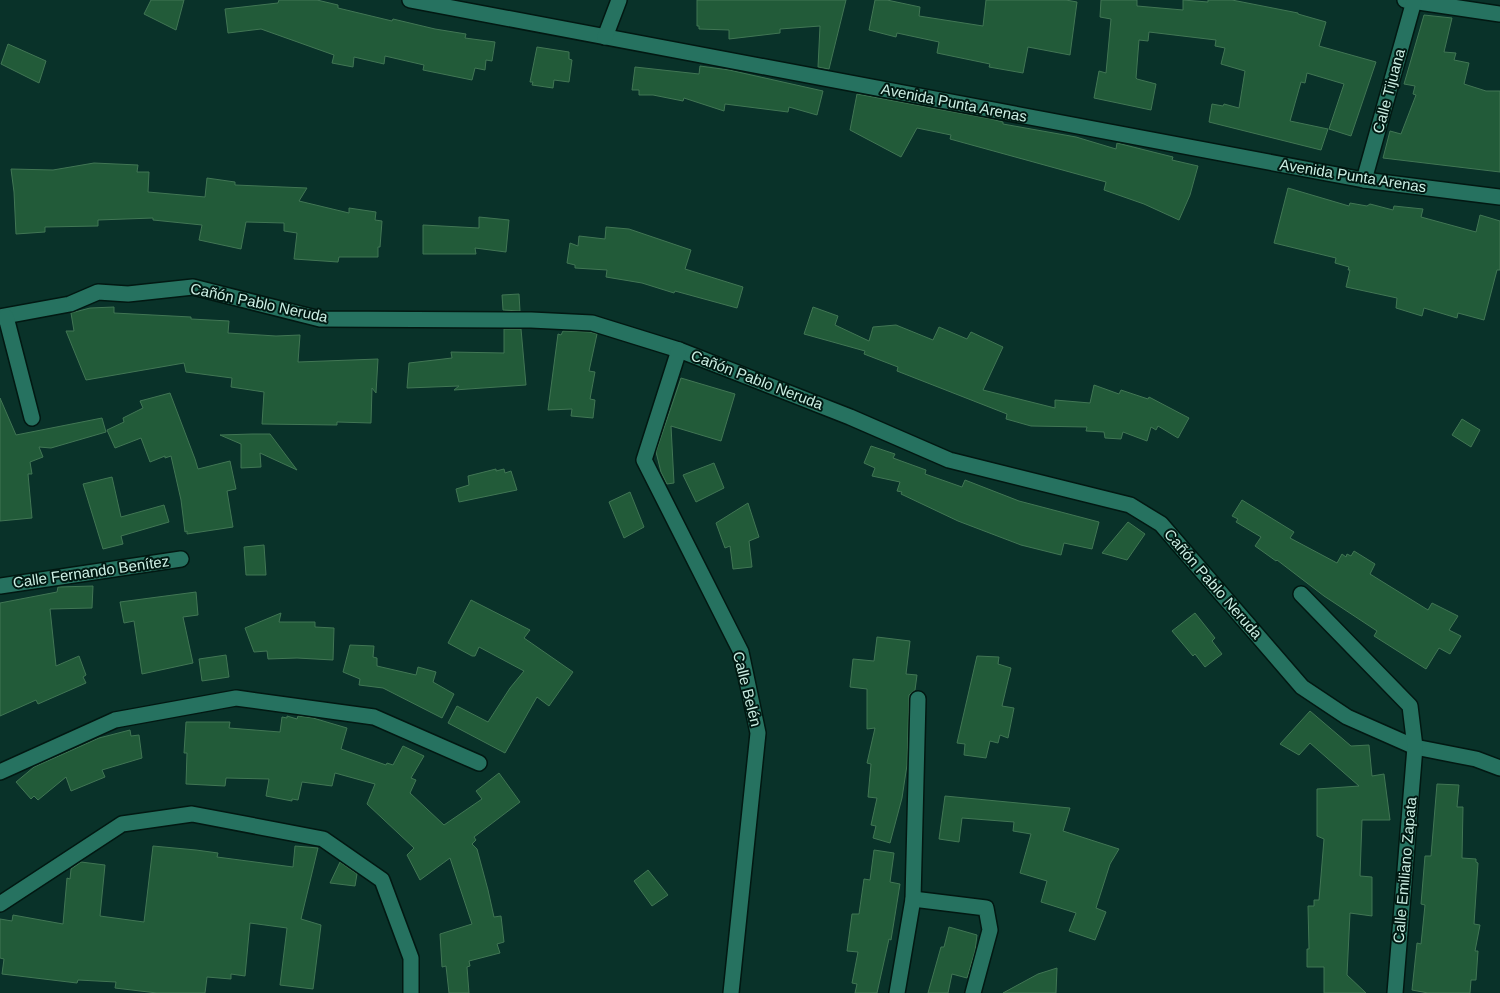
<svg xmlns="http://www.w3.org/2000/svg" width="1500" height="993" font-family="Arial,sans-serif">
	<rect width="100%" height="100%" fill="#093229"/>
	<g fill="#225b39" stroke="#417654">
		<polygon points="151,0 184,0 176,30 144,14"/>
		<polygon points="279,0 317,0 338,5 338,8 392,21 393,19 435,29 466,34 465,38 495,42 492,61 486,60 485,70 475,68 472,80 423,70 424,65 385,56 384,64 354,57 353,67 332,63 334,55 261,29 228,33 225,9 278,3"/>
		<polygon points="697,0 846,0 829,69 818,67 820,26 780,29 780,33 729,39 729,30 699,29 699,26 697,26"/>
		<polygon points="875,0 887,0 920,7 919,16 983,26 986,0 1066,0 1077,2 1070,55 1028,47 1023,73 989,67 990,64 937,53 939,42 897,33 896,37 869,30"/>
		<polygon points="1101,0 1137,0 1137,6 1183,10 1183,0 1208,2 1208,0 1232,0 1298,13 1298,14 1326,22 1319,46 1376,62 1351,136 1329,129 1344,84 1307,73 1305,83 1301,82 1290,121 1328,129 1321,150 1209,122 1212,104 1223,106 1224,104 1239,108 1245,71 1221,64 1225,48 1215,46 1216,40 1149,32 1148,41 1139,40 1136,78 1137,79 1156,84 1151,110 1094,98 1099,71 1106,73 1111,19 1100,17"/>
		<polygon points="1424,15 1452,18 1444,52 1456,53 1454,60 1469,63 1464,84 1486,91 1500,91 1500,172 1383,158 1390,131 1401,134 1416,95 1413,94 1415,86 1404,84"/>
		<polygon points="8,44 46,61 39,83 1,64"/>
		<polygon points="537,47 569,52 569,59 572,60 569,82 554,80 553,88 532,85 533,82 530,82"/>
		<polygon points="700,66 729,70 823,91 817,115 789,107 788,112 725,104 724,111 684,98 683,101 653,95 639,95 639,90 632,90 635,67 699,74"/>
		<polygon points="857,94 991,119 1003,122 1003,124 1076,137 1116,149 1117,143 1173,157 1172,160 1198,166 1190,195 1179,220 1144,204 1104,190 1106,182 950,139 951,135 917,128 901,157 850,130"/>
		<polygon points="94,163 138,165 137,172 149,172 148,192 205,197 207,178 235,182 235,185 307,188 299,201 349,213 349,208 376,212 375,220 382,221 380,247 378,247 378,257 339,257 338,262 294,259 297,233 284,231 284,223 246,222 241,249 199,240 202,225 153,220 153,218 98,220 98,226 45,227 45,232 16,234 14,192 11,169 53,170"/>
		<polygon points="1288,188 1349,206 1350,203 1367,206 1370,204 1393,210 1394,206 1423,209 1421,217 1476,232 1480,215 1500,221 1500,270 1497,270 1484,320 1458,313 1457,318 1424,308 1422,316 1396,308 1397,298 1346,287 1350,270 1348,270 1349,267 1335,263 1336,258 1274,243"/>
		<polygon points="479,217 509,220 506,252 475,248 476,254 423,254 423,225 479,228"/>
		<polygon points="606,227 629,229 691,250 685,269 743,287 737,308 675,291 674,293 642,283 606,277 607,270 575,268 575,265 567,263 570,243 578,246 579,236 605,239"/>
		<polygon points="519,294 520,311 503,310 502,295"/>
		<polygon points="114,307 114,313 191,317 191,319 229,321 228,333 276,336 300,335 298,362 378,359 376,393 372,388 371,423 337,422 337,425 262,424 264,392 231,387 232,378 186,372 184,363 86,380 66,331 74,331 71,313 90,308"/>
		<polygon points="813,307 838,316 835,325 869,341 873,327 896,325 933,340 939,327 967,339 971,332 1003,347 983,390 1055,408 1055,400 1090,403 1094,385 1119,394 1121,390 1148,399 1149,397 1189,418 1178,438 1158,426 1156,430 1151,427 1147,441 1123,432 1121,439 1105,438 1104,432 1086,431 1087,427 1031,426 1006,419 1007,414 897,371 898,367 864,354 865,351 804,334"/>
		<polygon points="504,329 521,329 526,385 454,390 459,386 407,388 409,363 452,358 451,352 504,353"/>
		<polygon points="563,331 590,332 597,334 589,371 595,372 590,399 595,400 593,418 571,416 572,409 548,410 558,334 561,335"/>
		<polygon points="681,378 735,394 721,441 671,426 674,483 667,484 661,472 656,452"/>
		<polygon points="170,393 195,459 198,469 230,461 236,489 227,491 233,527 187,534 187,531 185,532 181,500 171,456 165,458 165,456 150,462 141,438 115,448 107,430 124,422 123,418 143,408 140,401"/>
		<polygon points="0,398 16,435 102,418 106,432 51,448 39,447 43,457 30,462 32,474 28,474 32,518 0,521"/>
		<polygon points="1462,419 1480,430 1471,447 1452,435"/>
		<polygon points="252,434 270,434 297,470 260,453 261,467 241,468 241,444 220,435"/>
		<polygon points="871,446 895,454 893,458 926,470 925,474 962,487 965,480 1019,501 1099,522 1092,549 1064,543 1061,555 1021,545 958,521 901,494 902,492 897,491 900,482 872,476 875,468 864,463"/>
		<polygon points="714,463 724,488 696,502 683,475"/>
		<polygon points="496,469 496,471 504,469 505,473 511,471 517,490 459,502 456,489 469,485 468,476"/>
		<polygon points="112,477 121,517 164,505 169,522 121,536 123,544 103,549 83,484"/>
		<polygon points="630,492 644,527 624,538 609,502"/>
		<polygon points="1242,500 1294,532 1290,538 1337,563 1342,554 1346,557 1347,554 1351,556 1354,551 1375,564 1370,574 1428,610 1432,603 1458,616 1449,630 1461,636 1450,654 1439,648 1426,669 1374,636 1377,631 1324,596 1277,560 1276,561 1255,546 1261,537 1236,522 1238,519 1232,516"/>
		<polygon points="748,503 759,537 749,541 752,567 733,569 730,546 725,548 716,523"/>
		<polygon points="1128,522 1145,534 1127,560 1102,553"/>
		<polygon points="264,545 266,575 246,575 244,547"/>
		<polygon points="93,586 92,608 50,609 56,666 79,656 86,675 83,677 86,683 38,704 36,700 0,716 0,603 57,592 58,587"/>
		<polygon points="196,592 198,615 183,617 193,663 142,674 134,621 124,623 120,602"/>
		<polygon points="471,600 530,630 524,638 573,672 549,706 537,697 505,753 448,723 457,706 488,722 510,688 524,671 479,647 475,656 472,656 448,643"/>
		<polygon points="281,613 279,622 315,622 315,627 334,628 333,660 297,658 268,659 267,651 254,652 245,628"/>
		<polygon points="1195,613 1215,638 1212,641 1222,654 1205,667 1195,654 1193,656 1172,631"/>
		<polygon points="877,637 910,641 906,674 917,675 915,690 909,695 907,765 902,798 890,843 873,838 876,826 871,825 877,798 868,797 871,764 867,763 875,728 867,729 867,689 850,687 853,659 874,661"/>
		<polygon points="350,645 374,646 373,657 377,658 377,666 416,675 418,667 436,672 433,682 454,694 442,718 383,688 359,685 360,679 343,672"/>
		<polygon points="226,655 229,677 202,681 199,659"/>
		<polygon points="977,656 999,657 998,664 1011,668 1002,706 1014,708 1008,738 1000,735 998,743 990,741 986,758 964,755 965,744 957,743"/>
		<polygon points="1310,711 1351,746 1369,745 1372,776 1384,774 1390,820 1362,820 1360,876 1372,877 1372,916 1350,913 1347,975 1366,993 1324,993 1324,967 1307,967 1307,949 1309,949 1308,906 1314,906 1314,900 1319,900 1324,839 1317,836 1317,789 1359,786 1310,743 1299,755 1280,744"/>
		<polygon points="287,716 297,719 298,716 313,718 347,728 341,749 386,765 387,763 393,765 403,746 424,756 411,778 416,780 410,793 444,825 482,799 476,791 499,773 520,802 474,837 476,840 472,844 477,849 488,890 494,917 501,916 504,942 497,944 500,953 469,961 470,966 467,967 469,993 449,993 446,966 442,967 440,934 472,924 450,858 420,880 407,855 414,848 367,804 375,784 335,773 332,786 302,782 298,800 292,799 292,801 266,796 269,779 226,778 225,786 186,784 187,753 184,753 186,722 230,722 229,728 280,732 282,717 287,718"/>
		<polygon points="130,730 131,736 139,735 142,758 102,770 105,777 71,791 66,777 38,800 34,796 31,799 16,782 34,767 99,738"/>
		<polygon points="1437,784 1459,785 1457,807 1463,807 1462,858 1476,859 1476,862 1478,863 1474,924 1480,925 1475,951 1478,951 1476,980 1471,980 1470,993 1428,993 1412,990 1417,943 1421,944 1425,905 1421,904 1425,856 1431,856"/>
		<polygon points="945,796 1070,808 1063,831 1119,849 1110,864 1096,908 1106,912 1095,940 1069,931 1076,913 1041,902 1047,881 1020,873 1031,834 1013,831 1014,822 962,818 959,842 939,839"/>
		<polygon points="153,846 196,850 218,853 217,857 293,867 295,846 318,848 301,919 321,925 313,989 280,985 287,928 250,923 245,976 231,974 231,979 207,977 205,993 157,993 115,988 116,982 78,980 77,983 2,974 4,959 0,958 0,919 12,921 13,915 63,924 67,878 70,879 71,869 81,862 105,865 100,916 144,922"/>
		<polygon points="874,850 894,853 890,882 900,884 891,940 889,939 877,993 855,993 857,984 852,983 858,952 847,951 852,914 859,914 864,879 870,880"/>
		<polygon points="340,862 357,874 355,886 330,883"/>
		<polygon points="648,870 668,895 652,906 634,881"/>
		<polygon points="949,927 977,935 975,951 967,978 952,974 948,993 928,993 941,947 944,947"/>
		<polygon points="1057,968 1056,993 1003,993 1038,974"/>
	</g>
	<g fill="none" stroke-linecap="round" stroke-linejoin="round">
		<g stroke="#021812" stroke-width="18">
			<g id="minor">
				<polyline points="410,0 1364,180 1500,197"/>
				<polyline points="1405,0 1500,14"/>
				<polyline points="605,37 619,0"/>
				<polyline points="1364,180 1414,1"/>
				<polyline points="0,317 70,304 98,292 128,294 193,287 320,319 531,320 592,323 679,350 850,417 949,460 1130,505 1161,524 1302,687 1347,717 1415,747 1476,759 1500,768"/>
				<polyline points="6,317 32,418"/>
				<polyline points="679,350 644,460 741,652 758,733 731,993"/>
				<polyline points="0,586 181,559"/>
				<polyline points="1301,594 1410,706 1415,747 1395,993"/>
				<polyline points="0,772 115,720 236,698 374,717 479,763"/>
				<polyline points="913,899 986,908 990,930 973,993"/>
				<polyline points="0,904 122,824 192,814 323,839 382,880 411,958 411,993"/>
				<polyline points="897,993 913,899 918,699"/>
			</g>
		</g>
		<use href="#minor" stroke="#267260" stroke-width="15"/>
	</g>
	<g text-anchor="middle" stroke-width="4" stroke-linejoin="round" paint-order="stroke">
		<g font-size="15" fill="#ccefe4" stroke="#001912">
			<text transform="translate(1389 91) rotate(-75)" y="5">Calle Tijuana</text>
			<text transform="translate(954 103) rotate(11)" y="5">Avenida Punta Arenas</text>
			<text transform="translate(1353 176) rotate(9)" y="5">Avenida Punta Arenas</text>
			<text transform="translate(259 303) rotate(12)" y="5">Cañón Pablo Neruda</text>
			<text transform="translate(757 380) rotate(21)" y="5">Cañón Pablo Neruda</text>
			<text transform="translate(91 572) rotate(-8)" y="5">Calle Fernando Benítez</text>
			<text transform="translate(1213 584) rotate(49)" y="5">Cañón Pablo Neruda</text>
			<text transform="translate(747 689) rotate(76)" y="5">Calle Belén</text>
			<text transform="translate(1405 870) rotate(-85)" y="5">Calle Emiliano Zapata</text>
		</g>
	</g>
</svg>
